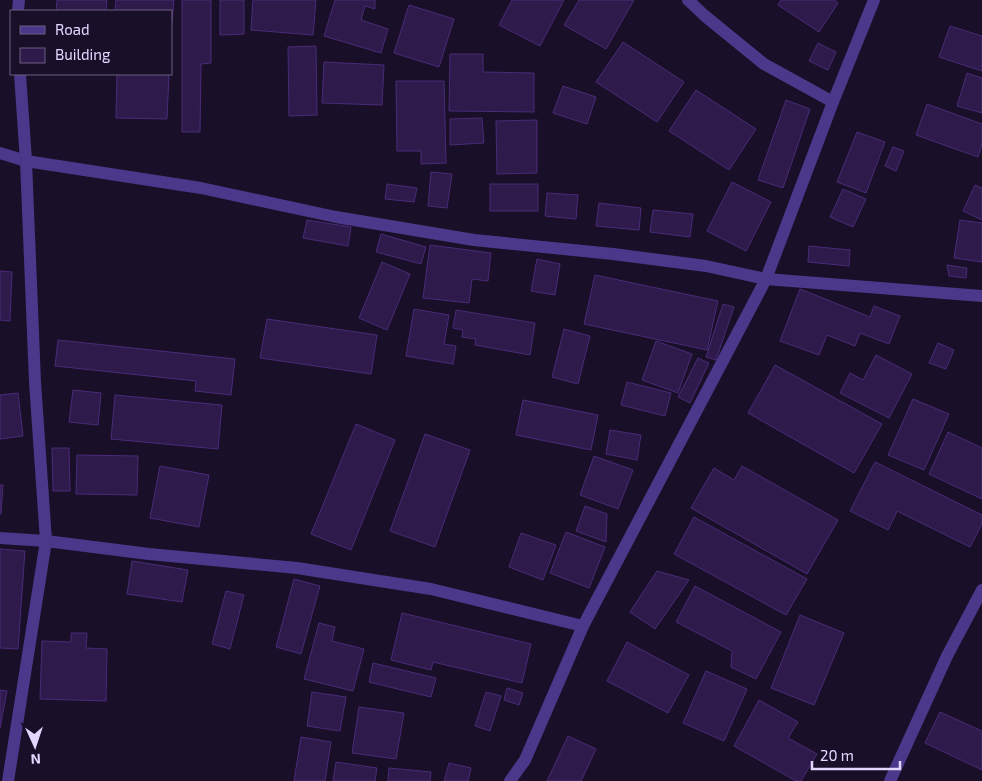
<svg xmlns="http://www.w3.org/2000/svg" width="982" height="781" font-family="'Exo 2',sans-serif">
	<rect width="100%" height="100%" fill="#190f29"/>
	<g fill="#2e1a4b" stroke="#4a2b77">
		<polygon points="57,0 107,0 106,11 56,11"/>
		<polygon points="116,0 174,0 172,23 171,11 115,11"/>
		<polygon points="182,0 211,0 211,63 201,64 200,132 182,132"/>
		<polygon points="220,0 244,0 244,34 220,35"/>
		<polygon points="253,0 316,0 313,35 251,30"/>
		<polygon points="335,0 375,0 375,9 365,6 361,20 388,29 381,53 324,36"/>
		<polygon points="512,0 564,0 540,46 499,25"/>
		<polygon points="579,0 634,0 606,49 564,25"/>
		<polygon points="781,0 834,0 838,3 819,32 778,5"/>
		<polygon points="409,5 454,19 439,67 394,53"/>
		<polygon points="950,26 982,36 982,71 939,57"/>
		<polygon points="623,42 684,82 657,122 596,82"/>
		<polygon points="818,43 836,52 828,70 809,61"/>
		<polygon points="316,46 317,115 289,116 288,47"/>
		<polygon points="450,54 483,54 483,72 534,73 534,112 449,111"/>
		<polygon points="324,62 384,65 382,105 322,103"/>
		<polygon points="967,73 982,78 982,113 957,106"/>
		<polygon points="117,74 169,74 167,119 116,118"/>
		<polygon points="396,81 444,81 446,163 421,164 421,151 397,151"/>
		<polygon points="563,86 596,97 587,124 553,113"/>
		<polygon points="696,90 756,129 729,170 669,131"/>
		<polygon points="786,100 810,109 783,188 758,180"/>
		<polygon points="927,104 982,124 982,144 978,157 916,135"/>
		<polygon points="482,118 484,143 450,145 450,119"/>
		<polygon points="537,120 537,173 497,174 496,121"/>
		<polygon points="857,132 885,142 866,193 837,182"/>
		<polygon points="893,147 904,151 896,171 885,166"/>
		<polygon points="431,172 452,174 447,208 428,206"/>
		<polygon points="732,182 771,202 746,251 707,231"/>
		<polygon points="387,184 417,188 414,202 385,199"/>
		<rect x="490" y="184" width="48" height="27"/>
		<polygon points="975,185 982,188 982,220 963,211"/>
		<polygon points="843,189 866,199 853,227 830,217"/>
		<polygon points="547,193 578,195 576,219 545,216"/>
		<polygon points="599,203 641,208 639,230 596,226"/>
		<polygon points="653,210 693,214 690,237 650,232"/>
		<polygon points="307,220 351,227 348,246 303,238"/>
		<polygon points="960,220 982,223 982,262 954,258"/>
		<polygon points="381,234 426,247 421,264 376,252"/>
		<polygon points="430,245 491,253 488,281 472,279 469,303 423,298"/>
		<polygon points="809,246 850,250 849,266 808,262"/>
		<polygon points="537,259 560,264 555,295 531,291"/>
		<polygon points="382,262 410,274 387,330 359,318"/>
		<polygon points="947,265 967,268 966,278 949,276"/>
		<polygon points="0,271 12,272 10,321 0,320"/>
		<polygon points="595,275 718,301 707,350 584,324"/>
		<polygon points="800,289 870,317 874,306 900,316 889,344 860,333 855,346 827,335 819,355 780,341"/>
		<polygon points="723,304 734,307 716,360 706,357"/>
		<polygon points="414,309 449,315 444,344 456,346 453,364 406,356"/>
		<polygon points="456,310 535,323 530,355 475,345 476,339 462,337 463,330 453,328"/>
		<polygon points="267,319 377,335 371,374 260,358"/>
		<polygon points="564,329 590,336 578,384 552,377"/>
		<polygon points="58,340 235,359 231,395 195,391 196,381 55,366"/>
		<polygon points="656,341 692,354 678,393 642,380"/>
		<polygon points="938,343 954,350 946,369 929,363"/>
		<polygon points="876,355 912,374 889,418 840,393 850,373 863,380"/>
		<polygon points="698,358 709,363 690,403 678,397"/>
		<polygon points="775,365 882,424 854,473 748,413"/>
		<polygon points="627,382 671,393 665,416 621,405"/>
		<polygon points="73,390 101,393 98,425 69,422"/>
		<polygon points="18,393 23,436 0,439 0,395"/>
		<polygon points="115,395 222,405 218,449 111,439"/>
		<polygon points="913,399 949,414 924,470 888,455"/>
		<polygon points="523,400 598,415 591,450 516,435"/>
		<polygon points="356,424 395,440 351,550 311,534"/>
		<polygon points="610,430 641,435 637,460 606,454"/>
		<polygon points="948,432 982,448 982,499 929,474"/>
		<polygon points="425,434 470,450 435,547 390,531"/>
		<polygon points="52,448 69,448 70,491 53,491"/>
		<polygon points="77,455 138,456 137,495 76,494"/>
		<polygon points="594,456 633,470 618,509 580,495"/>
		<polygon points="875,462 982,515 982,524 970,547 897,511 888,530 850,511"/>
		<polygon points="160,466 209,475 199,527 150,518"/>
		<polygon points="742,466 838,520 807,574 691,508 714,468 734,480"/>
		<polygon points="0,485 3,485 1,514 0,514"/>
		<polygon points="585,506 607,514 606,542 576,531"/>
		<polygon points="694,517 807,579 786,615 674,554"/>
		<polygon points="566,532 605,547 589,588 550,573"/>
		<polygon points="521,533 556,545 543,580 509,567"/>
		<polygon points="0,549 25,551 18,649 0,648"/>
		<polygon points="132,561 188,570 182,602 127,594"/>
		<polygon points="657,571 689,580 655,629 630,612"/>
		<polygon points="294,579 320,586 301,654 276,647"/>
		<polygon points="695,586 781,632 756,679 731,667 732,651 676,622"/>
		<polygon points="226,591 244,595 230,649 212,644"/>
		<polygon points="402,613 531,644 522,683 433,662 431,670 391,660"/>
		<polygon points="800,615 844,633 814,705 771,688"/>
		<polygon points="319,623 335,627 332,641 364,649 353,691 304,679"/>
		<polygon points="71,633 87,633 86,648 107,649 106,701 40,699 42,641 71,642"/>
		<polygon points="627,642 689,675 668,713 607,681"/>
		<polygon points="373,663 436,678 431,697 369,682"/>
		<polygon points="706,671 747,689 724,741 683,723"/>
		<polygon points="507,688 523,693 519,705 504,700"/>
		<polygon points="0,690 7,691 0,728"/>
		<polygon points="312,692 346,697 340,731 307,726"/>
		<polygon points="486,692 501,696 490,731 475,726"/>
		<polygon points="759,700 798,722 788,738 817,754 801,781 796,781 734,746"/>
		<polygon points="359,707 404,713 396,759 352,753"/>
		<polygon points="940,712 982,731 982,770 925,743"/>
		<polygon points="568,736 596,749 581,781 547,781"/>
		<polygon points="301,737 331,742 325,781 294,781"/>
		<polygon points="336,762 377,768 375,781 333,781"/>
		<polygon points="449,763 471,768 468,781 444,781"/>
		<polygon points="389,768 431,772 430,781 388,781"/>
	</g>
	<g fill="none" stroke-linecap="round" stroke-linejoin="round">
		<g stroke="#4c388a" stroke-width="12">
			<polyline points="688,0 705,16 764,64 833,102"/>
			<polyline points="18,11 19,0"/>
			<polyline points="0,153 26,161 201,188 336,217 474,240 613,254 706,266 766,279 982,296"/>
			<polyline points="0,538 46,541 149,554 297,568 431,589 583,626"/>
			<polyline points="8,781 46,541 35,382 26,161 20,74"/>
			<polyline points="510,781 525,760 583,626 766,279 833,102 874,0"/>
			<polyline points="890,781 947,656 982,590"/>
		</g>
	</g>
	<rect x="10" y="10" width="162" height="65" fill="#190f29" stroke="#6a5f7f"/>
	<rect x="20" y="26" width="25" height="8" fill="#4c388a" stroke="#6a5f7f"/>
	<text x="55" y="35" font-size="15" fill="#e4d7ff">Road</text>
	<rect x="20" y="48" width="25" height="15" fill="#2e1a4b" stroke="#6a5f7f"/>
	<text x="55" y="60" font-size="15" fill="#e4d7ff">Building</text>
	<g transform="translate(35 746) rotate(177)" stroke="#190f29" stroke-width="4" paint-order="stroke">
	<path d="M0-4L9 19L0 12L-9 19Z" fill="#e4d7ff"/>
	<text y="-8" font-size="14" font-weight="bold" text-anchor="middle" fill="#e4d7ff">N</text>
	</g>
	<path d="M812 761v8h88v-8" fill="none" stroke="#e4d7ff" stroke-width="2.5"/>
	<text x="820" y="761" font-size="15" fill="#e4d7ff" stroke="#190f29" stroke-width="4" paint-order="stroke">20 m</text>
</svg>
